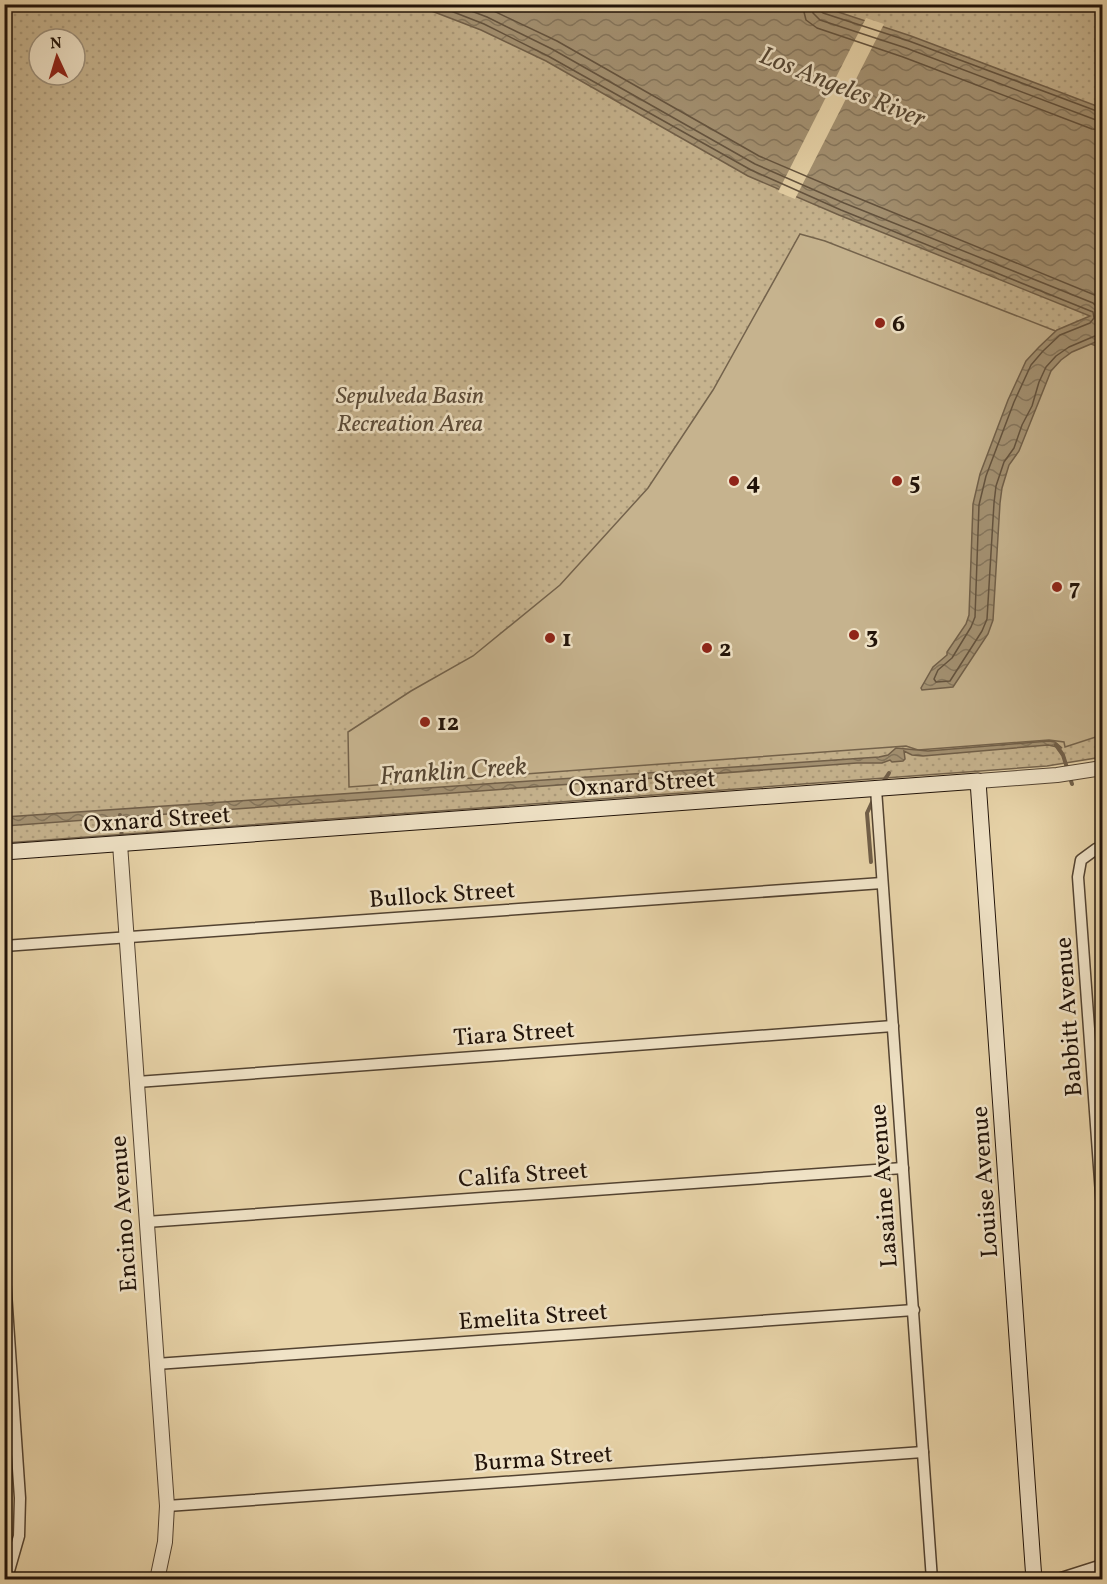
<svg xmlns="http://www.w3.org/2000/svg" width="1107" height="1584" font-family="Vollkorn,serif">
	<defs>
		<pattern id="grass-dots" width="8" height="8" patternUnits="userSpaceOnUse" patternTransform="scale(1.5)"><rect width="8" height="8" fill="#c6b38e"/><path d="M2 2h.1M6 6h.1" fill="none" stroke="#aa9979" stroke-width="1.8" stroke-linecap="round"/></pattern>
		<pattern id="water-waves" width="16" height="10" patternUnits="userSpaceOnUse" patternTransform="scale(1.5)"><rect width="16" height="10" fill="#a49273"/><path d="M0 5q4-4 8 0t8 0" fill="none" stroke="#85765d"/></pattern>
	</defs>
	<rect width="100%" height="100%" fill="#e8d4a9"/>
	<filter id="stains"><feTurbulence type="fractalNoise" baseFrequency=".00333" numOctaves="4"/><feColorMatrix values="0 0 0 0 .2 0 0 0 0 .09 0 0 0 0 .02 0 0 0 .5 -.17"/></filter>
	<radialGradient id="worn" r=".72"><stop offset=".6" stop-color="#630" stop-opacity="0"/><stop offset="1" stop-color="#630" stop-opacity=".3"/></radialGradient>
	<path fill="url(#grass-dots)" stroke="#74634c" stroke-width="1.5" fill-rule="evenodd" d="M5,5H1102V757L1047,766L5,843ZM39,39H75V75H39Z"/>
	<polygon fill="#c6b38e" stroke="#74634c" stroke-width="1.5" points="800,234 825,241 1053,330 1102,348 1102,735 1065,747 1064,742 1049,740 918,750 906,746 349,787 348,732 411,691 473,656 560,585 648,488 713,390"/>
	<g fill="url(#water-waves)" stroke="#705f49" stroke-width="1.5">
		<polygon points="416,5 817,5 911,36 1102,108 1102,337 1098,341 1072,352 1061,360 1051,371 1019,451 1009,465 1002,488 1000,503 993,620 988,634 953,687 922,690 921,688 933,667 947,655 947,652 966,624 969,615 973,504 980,474 1008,400 1026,361 1039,347 1057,330 1090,316 839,215 748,176 546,61 481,30"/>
		<polygon points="1049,741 1055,742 1062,748 1048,745 923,756 912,755 904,751 905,759 903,761 892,762 890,760 882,763 857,763 5,826 5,817 879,757 888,755 896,748 928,751"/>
	</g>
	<polygon fill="#e8d4a9" points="866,18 884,24 795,199 778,192"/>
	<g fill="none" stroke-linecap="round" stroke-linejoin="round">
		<g stroke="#62523e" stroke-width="1.5">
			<polyline points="433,4 484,24 548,56 751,170 841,210 1093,312 1094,318 1090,323 1060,335 1043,351 1031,365 1014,402 986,476 979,505 975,617 971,627 952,658 938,670 934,679 936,682 950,681 982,631 987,619 994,503 996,486 1004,462 1014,448 1022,425 1032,406 1039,382 1046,367 1056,356 1069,347 1102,333"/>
			<polyline points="453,4 487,17 552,49 755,164 844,203 1093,303 1100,310 1100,323 1102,325"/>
			<polyline points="479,4 557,41 759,156 848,194 1102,298"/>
			<polyline points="802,4 806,20 817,28 903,57 1092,129 1102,130"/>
			<polyline points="811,4 813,13 820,20 906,48 1096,120 1102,121"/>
			<polyline points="819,4 819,10 823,13 909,41 1102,113"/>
		</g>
		<g stroke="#705f49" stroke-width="4">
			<polyline points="1056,745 1063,755 1072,784"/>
			<polyline points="882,784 889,773"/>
			<polyline points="120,815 122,840"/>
			<polyline points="871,862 867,813 874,798"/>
		</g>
		<g stroke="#534331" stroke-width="13">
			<g id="minor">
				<polyline points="876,789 932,1580"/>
				<polyline points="1102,848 1096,849 1081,860 1078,877 1102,1208"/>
				<polyline points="4,946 882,883"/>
				<polyline points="137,1082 893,1026"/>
				<polyline points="146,1222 903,1168"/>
				<polyline points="4,1263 20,1498 19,1536 7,1578"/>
				<polyline points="156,1364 914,1310"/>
				<polyline points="167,1506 923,1452"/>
				<polyline points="1055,1580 1102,1565"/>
			</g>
		</g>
		<g stroke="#534331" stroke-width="16">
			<g id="tertiary">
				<polyline points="978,781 1057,775 1102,768"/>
				<polyline points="120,844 167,1506 165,1542 157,1580"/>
			</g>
		</g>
		<g stroke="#211309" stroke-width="17">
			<polyline id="secondary" points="4,852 978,781 1034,1580"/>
		</g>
		<use href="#minor" stroke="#f0e3c7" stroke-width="10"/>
		<use href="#tertiary" stroke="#f0e3c7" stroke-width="14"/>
		<use href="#secondary" stroke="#f0e3c7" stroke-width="15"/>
	</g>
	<g fill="#8f2418" stroke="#f0e3c7" stroke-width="2">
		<circle cx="880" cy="323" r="6"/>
		<circle cx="734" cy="481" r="6"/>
		<circle cx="897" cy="481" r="6"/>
		<circle cx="1057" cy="587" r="6"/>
		<circle cx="854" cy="635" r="6"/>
		<circle cx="550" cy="638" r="6"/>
		<circle cx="707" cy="648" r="6"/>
		<circle cx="425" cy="722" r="6"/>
	</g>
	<g text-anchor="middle" stroke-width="5" stroke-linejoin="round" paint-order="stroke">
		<g font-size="24" font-weight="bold" fill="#211309" stroke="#f0e3c7" text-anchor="start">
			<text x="892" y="331">6</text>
			<text x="746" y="489">4</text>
			<text x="909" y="489">5</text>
			<text x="1069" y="595">7</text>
			<text x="866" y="643">3</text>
			<text x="562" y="646">1</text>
			<text x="719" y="656">2</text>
			<text x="437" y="730">12</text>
		</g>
		<g font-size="24" font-style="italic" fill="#5b4b38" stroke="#f0e3c7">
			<text x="410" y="403">Sepulveda Basin<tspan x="410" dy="28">Recreation Area</tspan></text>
		</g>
		<g font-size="24" fill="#211309" stroke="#f0e3c7">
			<text transform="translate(642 783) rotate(-4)" y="8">Oxnard Street</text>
			<text transform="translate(157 819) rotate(-4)" y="8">Oxnard Street</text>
			<text transform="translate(442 894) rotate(-4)" y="8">Bullock Street</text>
			<text transform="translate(1068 1017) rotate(-94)" y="8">Babbitt Avenue</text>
			<text transform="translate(514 1033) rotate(-4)" y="8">Tiara Street</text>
			<text transform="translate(523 1174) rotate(-4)" y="8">Califa Street</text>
			<text transform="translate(984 1182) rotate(-94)" y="8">Louise Avenue</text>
			<text transform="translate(883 1186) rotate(-94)" y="8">Lasaine Avenue</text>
			<text transform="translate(123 1214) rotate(-94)" y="8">Encino Avenue</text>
			<text transform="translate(533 1316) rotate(-4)" y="8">Emelita Street</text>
			<text transform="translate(543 1458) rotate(-4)" y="8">Burma Street</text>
		</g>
		<g font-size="26" font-style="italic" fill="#554633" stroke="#f0e3c7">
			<text transform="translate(843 86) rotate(22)" y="9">Los Angeles River</text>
			<text transform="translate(453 770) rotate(-4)" y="9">Franklin Creek</text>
		</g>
	</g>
	<rect width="1107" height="1584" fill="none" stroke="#e8d4a9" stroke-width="24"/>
	<rect x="6" y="6" width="1095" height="1572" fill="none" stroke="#211309" stroke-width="3"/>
	<rect x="12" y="12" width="1083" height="1560" fill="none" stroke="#211309" stroke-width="1.5"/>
	<g transform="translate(57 57) rotate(356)"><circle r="28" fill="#f0e3c7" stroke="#9d907b" stroke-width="1.5"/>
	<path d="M0-4.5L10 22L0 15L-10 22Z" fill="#8f2418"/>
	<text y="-9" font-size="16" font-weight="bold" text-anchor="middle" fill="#211309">N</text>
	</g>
	<rect width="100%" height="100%" filter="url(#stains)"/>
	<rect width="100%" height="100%" fill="url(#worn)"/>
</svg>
